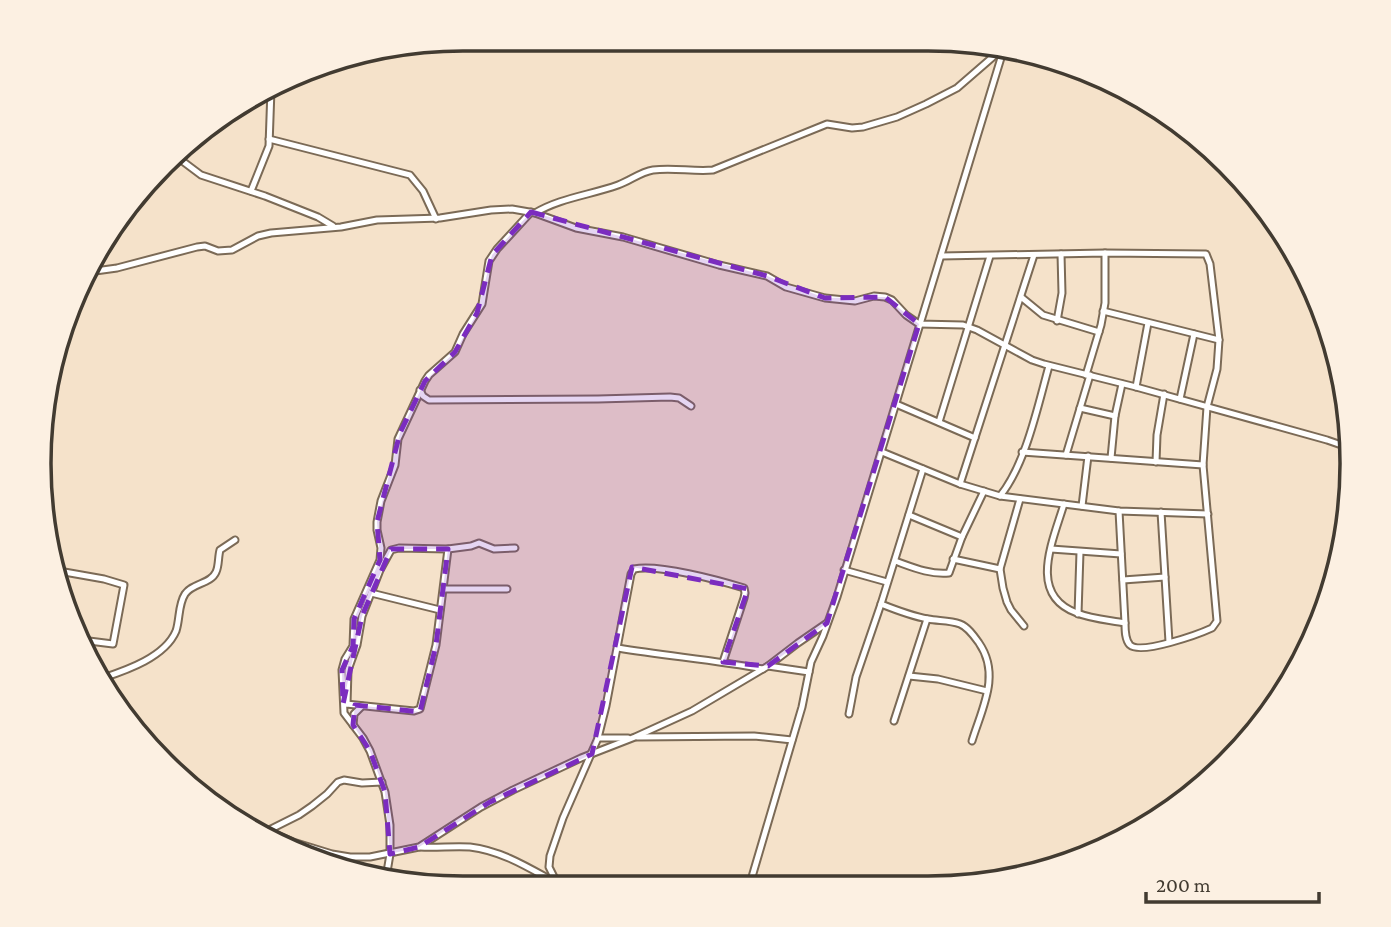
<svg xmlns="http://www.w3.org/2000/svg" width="1391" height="927" font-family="'Crimson Pro',serif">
	<rect width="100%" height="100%" fill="#f5e2ca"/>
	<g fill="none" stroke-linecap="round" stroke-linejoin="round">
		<g stroke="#7b6a56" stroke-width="9">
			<g id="street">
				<polyline points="269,139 410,175 423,191 436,219"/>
				<polyline points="177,157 201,175 265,196 318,217 333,226"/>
				<polyline points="251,191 269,146 271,89"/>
				<path d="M535,213C560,198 590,195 618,185C630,181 640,172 653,170C673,167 693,172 713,170L827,124L852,128L863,127L897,117L926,104L957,88L1002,49"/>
				<path d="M941,256L1105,253L1206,254L1210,264L1219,340L1217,369L1207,407L1203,465L1217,621L1212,628C1199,634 1141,655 1130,645C1125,640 1125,630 1125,623L1119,511"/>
				<polyline points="88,272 117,268 197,247 205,246 218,251 232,250 258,236 271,233 341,227 377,220 440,218 491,210 512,209 535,213 576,228 623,237 719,265 767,276 786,287 825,298 855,301 874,296 885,297 892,300 906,315 919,324 963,325 977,330 1032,360 1044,364 1136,387 1327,440 1350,448"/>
				<polyline points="1021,297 1043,315 1099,332"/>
				<polyline points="1103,311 1219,340"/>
				<polyline points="1057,321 1062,293 1061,254"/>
				<polyline points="1086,375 1101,325 1105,303 1105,253"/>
				<polyline points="1136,387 1148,323"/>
				<polyline points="420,390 423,396 429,400 598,399 670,397 679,398 691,406"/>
				<polyline points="1180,399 1194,334"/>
				<polyline points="896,404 975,438"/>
				<polyline points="1080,408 1115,416"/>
				<polyline points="939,422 990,256"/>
				<polyline points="882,452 960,484 1000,496 1119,511 1208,514"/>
				<polyline points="1022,452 1203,465"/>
				<polyline points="1066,455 1090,375"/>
				<polyline points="1111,458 1115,416 1122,384"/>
				<polyline points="1156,462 1157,435 1164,394"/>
				<polyline points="960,484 1034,255"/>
				<path d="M1000,496C1026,464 1038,405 1049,366"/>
				<polyline points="1020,499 1000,569 1003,588 1007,602 1011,610 1024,626"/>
				<path d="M1064,504C1053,541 1027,595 1077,613C1092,619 1109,620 1125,623"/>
				<polyline points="1082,506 1088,456"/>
				<polyline points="1161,512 1169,642"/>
				<polyline points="909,515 962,537"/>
				<polyline points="1051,549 1121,554"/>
				<polyline points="953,559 1000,569"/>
				<path d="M895,561C912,567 930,575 949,573L962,537L984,491"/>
				<polyline points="53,570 104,579 124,585 113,644 81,640"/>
				<polyline points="844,570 887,582"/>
				<polyline points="1123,580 1165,577"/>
				<polyline points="444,589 507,589"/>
				<polyline points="371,593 440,610"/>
				<path d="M881,604C896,610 911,616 928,619C938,621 950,620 960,624C968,627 974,636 979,643C1001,675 982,708 972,741"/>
				<polyline points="1078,614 1080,552"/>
				<path d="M618,648C666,656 715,660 763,669"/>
				<polyline points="768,666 809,672"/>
				<polyline points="909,676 938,679 987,691"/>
				<path d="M100,681L103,678C127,670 165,657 176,631C180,619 178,605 185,594C192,583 211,584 216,572C219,566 218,557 220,550L235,540"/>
				<polyline points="346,704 414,711 420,709 436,645 448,549"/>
				<polyline points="347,704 348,670 357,645 362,616 380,570 391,550 399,548 448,549 471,546 479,543 494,549 515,548"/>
				<polyline points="849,714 856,677 881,604 923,469"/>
				<polyline points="894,721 927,619"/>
				<polyline points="353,725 354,714 362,706"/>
				<polyline points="637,737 754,736 792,740"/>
				<polyline points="598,738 628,738"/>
				<polyline points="249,827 267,831 293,842 332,854 350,857 370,857 419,847 481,807 513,790 581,758 635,737 692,711 768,666 798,643 827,623"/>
				<polyline points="267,831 299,815 312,806 327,794 338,782 344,780 362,783 382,782"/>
				<path d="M420,847C436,848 453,846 470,847C504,851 532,870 562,886"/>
				<polyline points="386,878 390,854 390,825 385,792 370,751 363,738 344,713 342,670 345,659 353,646 354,619 380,560 381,548 377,530 377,522 381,501 395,465 398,439 425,381 429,375 455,352 463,334 482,304 489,261 497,249 531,212"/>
				<path d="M557,883L549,867L550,856L563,818L598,738L606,706L631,574L634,569C659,564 718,580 744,588L745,593L744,598L723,662"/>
				<polyline points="561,885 582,886"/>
				<polyline points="633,886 644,886"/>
				<polyline points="749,887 802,707 811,662 823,636 837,597 1004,48"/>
			</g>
		</g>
		<use href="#street" stroke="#fff" stroke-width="5"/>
	</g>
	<path fill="#7b2cbf" fill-opacity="0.2" stroke="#7b2cbf" stroke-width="5" stroke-dasharray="14 9" stroke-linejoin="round" d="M531,212L767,276L825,298L885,297L919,324L827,623L768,666L723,662L748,589L632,567L592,754L490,802L419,847L390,854L385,792L370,751L353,725L355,705L420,712L436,645L448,549H391L362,616L343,704L342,670L353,646L354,619L380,560L377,522L400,433L425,381L455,352L477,313L492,255Z"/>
	<path d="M0 0H1391V927H0ZM463 51H928A412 412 0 0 1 1340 463V464A412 412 0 0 1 928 876H463A412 412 0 0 1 51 464V463A412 412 0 0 1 463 51Z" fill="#fcf0e2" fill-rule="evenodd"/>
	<path fill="none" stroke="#423b31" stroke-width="3.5" d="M463 51H928A412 412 0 0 1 1340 463V464A412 412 0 0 1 928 876H463A412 412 0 0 1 51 464V463A412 412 0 0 1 463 51Z"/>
	<path d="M1146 892v10h173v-10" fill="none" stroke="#423b31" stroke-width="3.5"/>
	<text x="1156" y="892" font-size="21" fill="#423b31" stroke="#fcf0e2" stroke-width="5" paint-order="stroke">200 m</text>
</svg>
